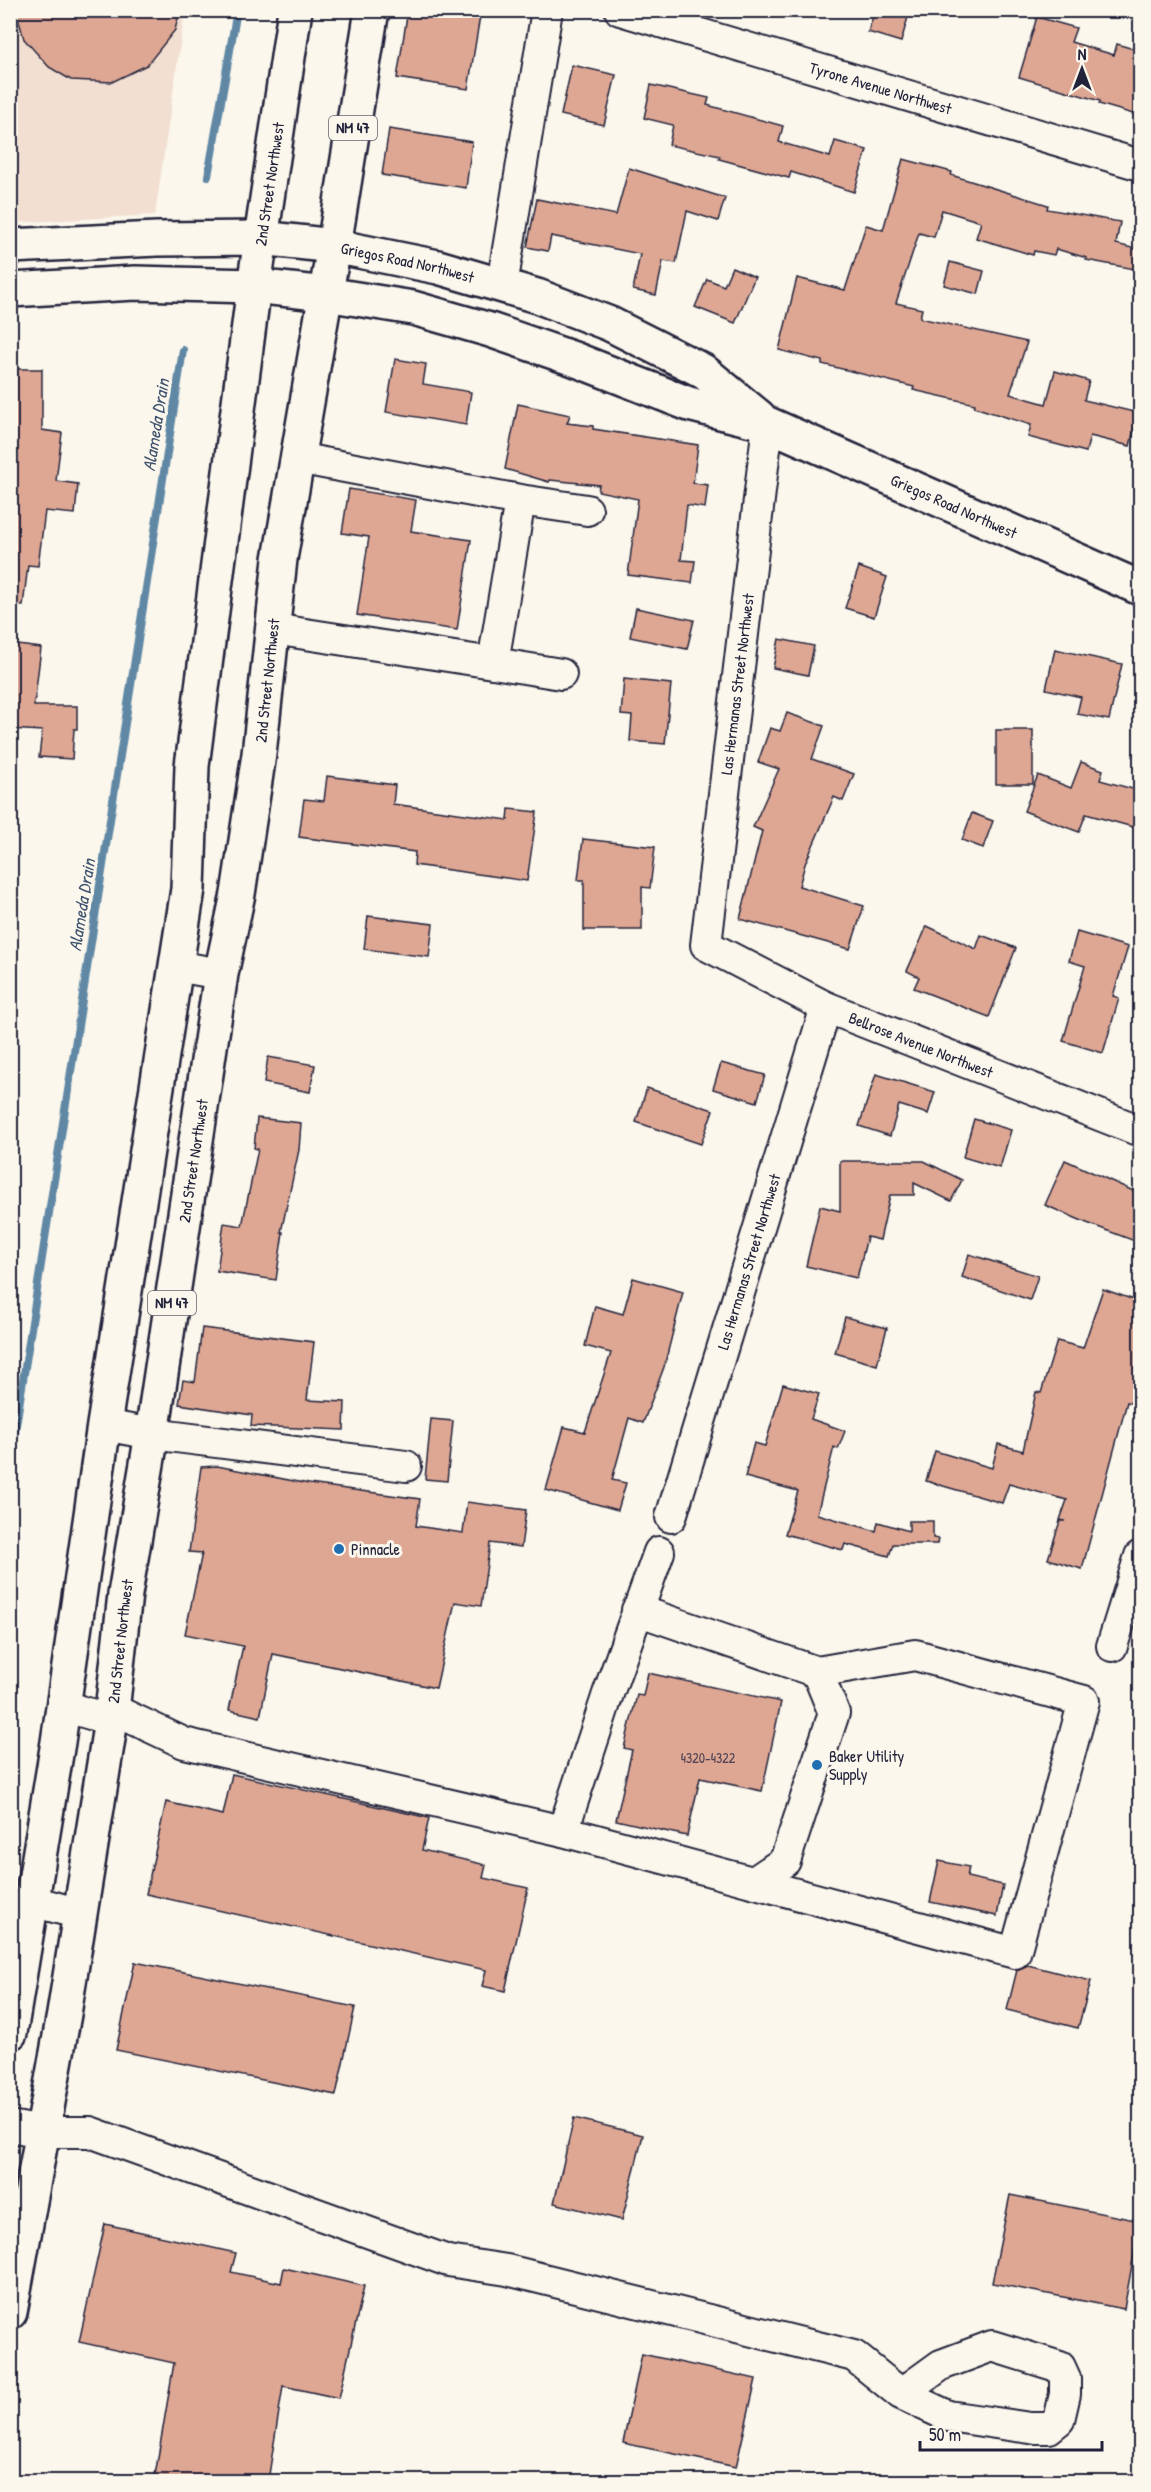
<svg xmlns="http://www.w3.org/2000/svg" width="1151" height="2492" font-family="'Patrick Hand',sans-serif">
	<rect width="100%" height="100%" fill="#fbf7ec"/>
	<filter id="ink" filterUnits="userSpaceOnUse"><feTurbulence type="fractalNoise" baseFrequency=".0167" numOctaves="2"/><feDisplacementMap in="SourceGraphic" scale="12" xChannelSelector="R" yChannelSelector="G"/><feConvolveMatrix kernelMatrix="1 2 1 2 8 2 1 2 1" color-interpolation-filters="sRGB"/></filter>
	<g filter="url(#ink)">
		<polygon fill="#f2dfd2" points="11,11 185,11 155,215 11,223"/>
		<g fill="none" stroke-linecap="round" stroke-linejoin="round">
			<g stroke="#6088a5" stroke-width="8">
				<polyline points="208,176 237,10"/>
				<polyline points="10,1464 183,350"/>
			</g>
		</g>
		<g fill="#dea794" stroke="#22223b" stroke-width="1.5">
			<polygon points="29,10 180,10 175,30 147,65 112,82 71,80 49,67 24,39 17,14"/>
			<polygon points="408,10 481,10 468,89 397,78"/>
			<polygon points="875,10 910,10 901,42 868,32"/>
			<polygon points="1037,17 1076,28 1071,42 1114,55 1117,44 1140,51 1140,116 1099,104 1100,101 1019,77"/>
			<polygon points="572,65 616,75 604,125 561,115"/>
			<polygon points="651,85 709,98 707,105 783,126 779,142 830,157 835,141 867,150 854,192 791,172 789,178 719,159 720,156 669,145 673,125 644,118"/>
			<polygon points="389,129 472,142 466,188 382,175"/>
			<polygon points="903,159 952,172 951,175 1048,205 1047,209 1120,222 1116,244 1140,250 1140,270 1086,260 1087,258 1056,249 1054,255 1034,251 1033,255 976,238 981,222 942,210 934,237 919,233 896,303 922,309 920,318 1027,342 1010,394 1046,404 1055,371 1089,381 1084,400 1138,413 1130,446 1090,436 1086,452 1028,437 1031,425 974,407 975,404 913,390 914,387 822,364 822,361 779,350 797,278 845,290 866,225 883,230"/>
			<polygon points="629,168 725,198 718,221 687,211 676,263 663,261 656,295 633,290 640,254 551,236 548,251 527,247 537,199 616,215"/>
			<polygon points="950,262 984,271 978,294 944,285"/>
			<polygon points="732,267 755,277 735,323 695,307 707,279 724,286"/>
			<polygon points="395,359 426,364 423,384 471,392 466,425 386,412"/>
			<polygon points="10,369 42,369 42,430 62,433 56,481 78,484 75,514 45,511 38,566 28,565 23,606 10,605"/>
			<polygon points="518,404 570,415 567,423 593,426 593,429 698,445 693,483 708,485 705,508 687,505 681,560 695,561 692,583 628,575 638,499 598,491 599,485 550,480 549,482 505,469"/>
			<polygon points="349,489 416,500 411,531 471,540 457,630 357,615 369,537 342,533"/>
			<polygon points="859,567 887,577 874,617 845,608"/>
			<polygon points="636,608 694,620 687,649 630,637"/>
			<polygon points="779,639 814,646 808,675 773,668"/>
			<polygon points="10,644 41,648 34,706 77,706 77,729 74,729 72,759 39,757 42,731 10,729"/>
			<polygon points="1055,649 1122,664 1109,720 1077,714 1081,697 1046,689"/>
			<polygon points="624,679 671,684 665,744 630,741 632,716 621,715"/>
			<polygon points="787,713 824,726 812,759 854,774 843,801 834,797 805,864 799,886 864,906 850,949 740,919 762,831 753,827 779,769 758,762 770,728 780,731"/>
			<rect x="996" y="730" width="37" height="54"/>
			<polygon points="1081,762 1103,770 1100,780 1140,791 1140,829 1086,814 1079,832 1024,811 1038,775 1071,788"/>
			<polygon points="327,776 395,785 393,804 508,820 509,809 537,812 527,881 414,865 415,852 299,837 304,799 324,801"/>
			<polygon points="972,813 993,821 983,848 962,840"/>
			<polygon points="583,839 655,847 650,888 642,887 642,930 584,930 584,880 578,880"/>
			<polygon points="368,916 433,924 429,957 364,949"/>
			<polygon points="927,926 976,949 981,935 1016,948 989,1017 914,988 919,977 907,971"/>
			<polygon points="1077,932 1128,947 1113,996 1119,998 1103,1053 1063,1041 1085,966 1069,961"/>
			<polygon points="268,1057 315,1065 310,1092 264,1083"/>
			<polygon points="721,1063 765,1075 757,1102 713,1089"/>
			<polygon points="876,1074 935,1092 928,1114 899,1105 890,1136 859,1126"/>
			<polygon points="647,1088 713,1110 701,1144 636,1122"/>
			<polygon points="257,1118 301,1123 299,1150 281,1232 283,1232 276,1280 217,1271 224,1223 242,1226 258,1149 254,1148"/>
			<polygon points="974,1119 1011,1130 1000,1168 963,1157"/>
			<polygon points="1065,1160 1140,1194 1140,1243 1087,1223 1045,1205"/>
			<polygon points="840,1161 924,1161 962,1180 951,1201 914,1183 914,1195 890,1195 880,1240 867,1237 857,1278 806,1266 820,1206 840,1211"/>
			<polygon points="969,1254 1038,1276 1030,1300 962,1277"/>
			<polygon points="633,1278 683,1292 664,1367 643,1423 629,1418 612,1480 626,1483 618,1510 546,1490 564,1427 585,1432 611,1353 585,1346 595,1306 623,1314"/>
			<polygon points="1103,1289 1140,1302 1140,1370 1131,1403 1127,1402 1082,1569 1048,1559 1060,1521 1065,1521 1060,1520 1067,1500 1009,1484 1002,1503 926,1481 935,1451 992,1468 998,1444 1023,1451 1036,1392 1041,1393 1057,1341 1083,1348"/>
			<polygon points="845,1317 887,1328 877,1365 835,1353"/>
			<polygon points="202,1328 314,1342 307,1400 345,1402 344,1430 251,1426 252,1415 179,1404 183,1380 195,1382"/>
			<polygon points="783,1384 819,1394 811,1419 845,1431 838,1449 834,1447 817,1514 876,1531 878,1522 909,1531 909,1521 933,1521 933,1538 938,1539 937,1544 893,1544 889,1556 845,1544 843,1550 785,1534 798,1491 745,1477 754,1443 765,1446"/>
			<polygon points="431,1419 453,1421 447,1481 425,1479"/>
			<polygon points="217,1466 309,1484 420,1499 416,1526 463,1533 467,1502 526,1510 521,1547 490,1543 481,1606 455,1602 436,1688 273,1654 260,1717 229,1710 243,1646 185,1634 202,1553 189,1552 201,1467"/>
			<polygon points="648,1673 781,1702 762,1791 700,1778 687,1836 616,1820 632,1750 624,1748 637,1695 643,1696"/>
			<polygon points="232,1774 429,1818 422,1850 486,1865 483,1878 528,1888 505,1991 482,1986 486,1970 146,1894 166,1802 223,1815"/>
			<polygon points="939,1861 969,1867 967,1877 1003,1885 997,1916 930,1902"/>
			<polygon points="135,1962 355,2007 336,2095 116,2050"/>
			<polygon points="1028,1965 1091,1981 1078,2028 1007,2010 1017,1970"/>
			<polygon points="574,2118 643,2135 622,2220 554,2203"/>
			<polygon points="1010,2195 1140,2221 1124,2309 992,2283"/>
			<polygon points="105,2224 236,2253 231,2272 281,2283 284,2268 364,2286 339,2398 283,2386 268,2481 154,2481 174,2363 79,2342"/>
			<polygon points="642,2354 756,2379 736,2467 623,2443"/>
		</g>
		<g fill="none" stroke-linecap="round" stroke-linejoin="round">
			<g stroke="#22223b" stroke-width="34">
				<g id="minor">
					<path id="s1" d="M620,10L1140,165"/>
					<polyline points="502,286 547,10"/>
					<path id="s2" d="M768,424L706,945L826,1007L1140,1131"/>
					<polyline points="520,500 587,510"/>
					<polyline points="273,629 493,663 520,500 297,458"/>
					<polyline points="493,663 561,674"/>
					<polyline points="176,966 221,974"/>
					<polyline points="104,1425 152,1434 406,1466"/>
					<path id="s3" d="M671,1517L826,1007"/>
					<polyline points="637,1610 817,1672 834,1713 785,1861 754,1882"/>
					<polyline points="1112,1646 1140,1556"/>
					<polyline points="63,1706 111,1720"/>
					<polyline points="112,1709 184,1743 563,1831 1015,1953 1084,1701 915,1655 817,1672"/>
					<polyline points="563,1831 608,1694 659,1552"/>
					<polyline points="32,1901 80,1914"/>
					<polyline points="10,2126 42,2132 90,2132 448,2261 507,2270 854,2356 901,2394 948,2416 1030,2428 1049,2428 1059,2420 1065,2394 1065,2378 1060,2367 992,2346 941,2365 901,2394"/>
				</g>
			</g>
			<g stroke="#22223b" stroke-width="38">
				<g id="major">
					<path id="s4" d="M10,246L157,239L261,238L334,246L438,267L537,296L610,324L703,371L759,417"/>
					<path id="s5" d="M10,290L135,283L254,286L326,294L413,308L490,330L574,359L689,404L768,424L1140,588"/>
					<path id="s6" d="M10,2033L58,1742L104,1425L188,889L192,766L254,286L295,10"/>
					<path id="s7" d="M10,2312L64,2014L111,1720L125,1594L152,1434L221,974L238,894L259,754L280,559L334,246L372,10"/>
				</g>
			</g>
			<use href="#minor" stroke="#fbf7ec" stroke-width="30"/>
			<use href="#major" stroke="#fbf7ec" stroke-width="33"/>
		</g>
	</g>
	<g fill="#1f6fb2" stroke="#fbf7ec" stroke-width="2">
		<circle cx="339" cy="1549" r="6"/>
		<circle cx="817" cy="1765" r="6"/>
	</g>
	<g text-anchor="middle" stroke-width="6" stroke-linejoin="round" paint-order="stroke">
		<g font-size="14" fill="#514351">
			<text x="708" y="1763">4320-4322</text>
		</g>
		<g fill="#fbf7ec" stroke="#636270" stroke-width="1.5">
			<rect x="329" y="116" width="48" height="24" rx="4.5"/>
			<rect x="148" y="1291" width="48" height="24" rx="4.5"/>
		</g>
		<g font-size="15" font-weight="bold" fill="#22223b">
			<text x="353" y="133">NM 47</text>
			<text x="172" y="1308">NM 47</text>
		</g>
		<g font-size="16" fill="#22223b" stroke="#fbf7ec">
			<text dy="6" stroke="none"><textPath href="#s1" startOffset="272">Tyrone Avenue Northwest</textPath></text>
			<text dy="6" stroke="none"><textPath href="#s6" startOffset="1868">2nd Street Northwest</textPath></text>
			<text dy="6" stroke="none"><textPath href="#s4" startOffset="400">Griegos Road Northwest</textPath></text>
			<text dy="6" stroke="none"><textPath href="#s5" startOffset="982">Griegos Road Northwest</textPath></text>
			<text dy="6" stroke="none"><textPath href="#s7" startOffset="1652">2nd Street Northwest</textPath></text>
			<text transform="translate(737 684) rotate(-83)" y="6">Las Hermanas Street Northwest</text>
			<text dy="6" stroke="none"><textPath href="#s2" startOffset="762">Bellrose Avenue Northwest</textPath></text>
			<text dy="6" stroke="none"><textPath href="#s7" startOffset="1166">2nd Street Northwest</textPath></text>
			<text dy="6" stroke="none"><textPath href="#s3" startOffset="267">Las Hermanas Street Northwest</textPath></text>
			<text dy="6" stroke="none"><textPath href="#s7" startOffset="680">2nd Street Northwest</textPath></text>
		</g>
		<g font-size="16" fill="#22223b" stroke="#fbf7ec" text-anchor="start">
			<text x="351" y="1555">Pinnacle</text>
			<text x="829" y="1762">Baker Utility<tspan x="829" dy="18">Supply</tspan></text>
		</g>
		<g font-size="18" font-style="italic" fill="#415570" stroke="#fbf7ec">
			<text transform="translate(156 425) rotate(-81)" y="6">Alameda Drain</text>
			<text transform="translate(82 905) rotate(-81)" y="6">Alameda Drain</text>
		</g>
	</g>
	<rect width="1151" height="2492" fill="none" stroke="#fbf7ec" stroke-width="36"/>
	<rect x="18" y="18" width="1115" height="2456" fill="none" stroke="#22223b" stroke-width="2" filter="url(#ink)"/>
	<g transform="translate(1082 69)" stroke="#fbf7ec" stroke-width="4.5" paint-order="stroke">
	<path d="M0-4.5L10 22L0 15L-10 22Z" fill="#22223b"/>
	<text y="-9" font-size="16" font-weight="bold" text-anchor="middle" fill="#22223b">N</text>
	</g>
	<path d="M920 2441v9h182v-9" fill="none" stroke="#22223b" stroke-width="3"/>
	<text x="929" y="2441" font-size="18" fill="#22223b" stroke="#fbf7ec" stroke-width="4.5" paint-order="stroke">50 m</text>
</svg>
